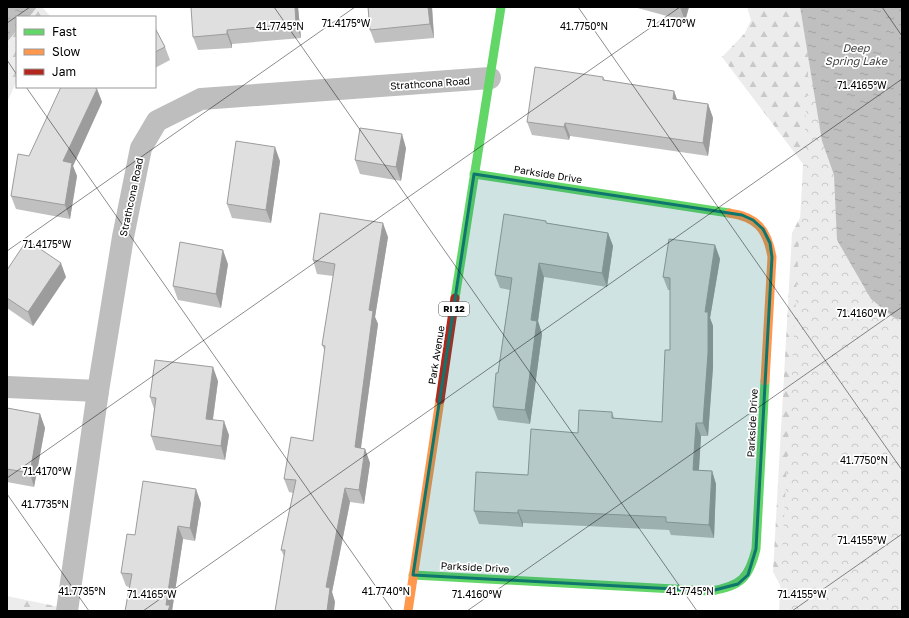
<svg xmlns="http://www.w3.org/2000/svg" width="909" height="618" font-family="'Golos Text',sans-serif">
	<defs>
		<pattern id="forest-firs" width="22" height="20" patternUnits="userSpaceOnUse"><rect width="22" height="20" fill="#ececec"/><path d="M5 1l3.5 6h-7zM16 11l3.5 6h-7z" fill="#c9c9c9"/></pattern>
		<pattern id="park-crowns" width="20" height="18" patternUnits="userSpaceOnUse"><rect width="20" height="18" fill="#ececec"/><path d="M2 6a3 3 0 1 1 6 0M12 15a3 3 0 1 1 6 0" fill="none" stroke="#c9c9c9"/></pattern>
		<pattern id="water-ripples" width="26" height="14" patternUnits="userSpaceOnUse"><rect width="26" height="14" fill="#bfbfbf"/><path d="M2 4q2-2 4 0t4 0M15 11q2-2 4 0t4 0" fill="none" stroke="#a2a2a2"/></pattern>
	</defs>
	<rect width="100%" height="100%" fill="#fff"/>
	<g fill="url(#forest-firs)">
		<polygon points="11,7 42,7 51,17 17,17 17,80 7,103 7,10"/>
		<polygon points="747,7 800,7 902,611 794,611 773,572 792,233 811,196 803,164 722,57 745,33 751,20"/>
		<polygon points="7,596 69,609 69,611 7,611"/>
	</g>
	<polygon fill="url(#park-crowns)" points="902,7 902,611 779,611 808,72 808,14"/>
	<g fill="url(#water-ripples)">
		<polygon points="7,7 37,7 29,17 17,17 17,30 7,42"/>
		<polygon points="800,7 902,7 902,320 893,317 871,299 837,240 834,175 822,141"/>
	</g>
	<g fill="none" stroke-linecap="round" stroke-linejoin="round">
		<g stroke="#bebebe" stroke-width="22">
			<polyline points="7,387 98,391"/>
			<polyline points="67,611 98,391 123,237 141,148 157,121 201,99 490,78"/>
		</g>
		<g stroke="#63d668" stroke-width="9">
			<polyline points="474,174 729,213"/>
			<polyline points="455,298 501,7"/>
			<path d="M413,575L711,591C741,586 749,578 756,549L765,381"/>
		</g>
		<g stroke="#ff974d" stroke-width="9">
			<path d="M729,213C757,217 767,229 772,257L765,381"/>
			<polyline points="408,611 440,400"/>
		</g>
		<polyline stroke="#b3261e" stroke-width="9" points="440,400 455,298"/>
	</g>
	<g fill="#c0c0c0">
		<polygon points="298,7 301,38 232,44 232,48 198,50 193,37"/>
		<polygon points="368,7 432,7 434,38 375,43 370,30"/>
		<polygon points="634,7 689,7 685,21"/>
		<polygon points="155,28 165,47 170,60 155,68"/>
		<polygon points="603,77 605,80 674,91 677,100 708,104 713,118 708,156 570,136 569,140 532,135 527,122"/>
		<polygon points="97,89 102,102 73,166 77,176 70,219 16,209 11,196 29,156"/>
		<polygon points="406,148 401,181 360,174 355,160"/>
		<polygon points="280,161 271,223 232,218 227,204"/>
		<polygon points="547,223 608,233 613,246 607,287 544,277 538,321 542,334 530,424 498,420 493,407 510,290 500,288 495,275"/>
		<polygon points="388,237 375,317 378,324 361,448 365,449 370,463 364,504 350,502 332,592 335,602 284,556 281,550 293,493 289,492 284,479 313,441 325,351 322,345 333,276 317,274 313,260"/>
		<polygon points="715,245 720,259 710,318 713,326 713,367 708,436 701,436 699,470 712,471 716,484 714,538 671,535 669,530 523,523 523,527 479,524 474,511 528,475 578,433 612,412 614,418 662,422 670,350 670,290 668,290 663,277"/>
		<polygon points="228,264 221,308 178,300 173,286"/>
		<polygon points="7,270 66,277 33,326 7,308"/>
		<polygon points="218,381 213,420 229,435 225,460 156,450 151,436 154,409 150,397"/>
		<polygon points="7,408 40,414 45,428 34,487 7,482"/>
		<polygon points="201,503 195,541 183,539 172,611 125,611 129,587 126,586 121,573 135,535"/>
	</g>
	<g fill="#9c9c9c">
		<polygon points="295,7 298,7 301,38 296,24"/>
		<polygon points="428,7 432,7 434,38 430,24"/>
		<polygon points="680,7 689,7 685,21"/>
		<polygon points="227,30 232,44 232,48 227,34"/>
		<polygon points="97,89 102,102 73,166 77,176 70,219 65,205 63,161"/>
		<polygon points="674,91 679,105 673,99"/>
		<polygon points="708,104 713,118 708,156 703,143"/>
		<polygon points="565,123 570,136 569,140 564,127"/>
		<polygon points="402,134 406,148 401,181 396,167"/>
		<polygon points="275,147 280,161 271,223 266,210"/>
		<polygon points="383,223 388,237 375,317 378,324 359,461 355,447 369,310"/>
		<polygon points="608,233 613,246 607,287 602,273"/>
		<polygon points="715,245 720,259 710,318 713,326 713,367 708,436 703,423 705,312"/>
		<polygon points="223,250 228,264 221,308 216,294"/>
		<polygon points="61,263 66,277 33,326 28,312"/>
		<polygon points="539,263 544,277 538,321 542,334 530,424 525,410 531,320"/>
		<polygon points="213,367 218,381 211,432 206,419"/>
		<polygon points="40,414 45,428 34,487 30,473"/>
		<polygon points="224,421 229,435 225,460 221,446"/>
		<polygon points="696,423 701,436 698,483 693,470"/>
		<polygon points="365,449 370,463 364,504 359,490"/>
		<polygon points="712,471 716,484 714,538 709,525"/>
		<polygon points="345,488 350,502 332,592 335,602 334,611 327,611 326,587"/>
		<polygon points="196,489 201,503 195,541 190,528"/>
		<polygon points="518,510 523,523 523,527 518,513"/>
		<polygon points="178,526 183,539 172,611 168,611 166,605"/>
	</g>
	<g fill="#dfdfdf" stroke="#9c9c9c">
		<polygon points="191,7 295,7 296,24 227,30 227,34 193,37"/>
		<polygon points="368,7 428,7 430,24 370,30"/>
		<polygon points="155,28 165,47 155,52"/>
		<polygon points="535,67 603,77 603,80 674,91 673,99 708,104 703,143 565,123 564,127 527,122"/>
		<polygon points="61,87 94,87 97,89 63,161 72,163 65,205 11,196 18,154 29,156"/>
		<polygon points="360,128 402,134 396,167 355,160"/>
		<polygon points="236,141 275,147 266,210 227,204"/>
		<polygon points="320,213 383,223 369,310 373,311 355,447 365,449 359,490 345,488 326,587 330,588 327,611 275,611 285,550 281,550 296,480 284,479 291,437 313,441 325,346 322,345 335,264 313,260"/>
		<polygon points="504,214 546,221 546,223 608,233 602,273 539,263 531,320 537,321 525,410 493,407 496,373 498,373 512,278 495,275"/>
		<polygon points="669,239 715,245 705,312 708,312 708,353 703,423 696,423 693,470 712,471 709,525 666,522 666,517 518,510 518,513 474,511 476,472 528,475 531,429 578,433 579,410 612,412 612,418 662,422 665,350 670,350 670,278 663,277"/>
		<polygon points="27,240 61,263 28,312 7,298 7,270"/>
		<polygon points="180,242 223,250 216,294 173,286"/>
		<polygon points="155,360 213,367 206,419 224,421 221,446 151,436 156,398 150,397"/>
		<polygon points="7,408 40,414 30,473 7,469"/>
		<polygon points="143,481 196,489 190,528 178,526 166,605 170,605 168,611 125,611 132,574 121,573 127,534 135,535"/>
	</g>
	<path fill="#0f766e" fill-opacity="0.2" stroke="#0f766e" stroke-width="3" stroke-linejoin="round" d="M474,174L742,215L753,220L763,229L770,243L772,257L756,549L748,575L738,584L711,591L413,575Z"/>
	<path fill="none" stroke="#000" stroke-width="1" stroke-opacity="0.45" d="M274,7L697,611M578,7L902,470M882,7L902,36M7,23L30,7M7,60L17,75M26,87L393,611M7,251L355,7M7,478L680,7M7,494L89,611M143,611L902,79M467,611L902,307M792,611L902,534"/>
	<g text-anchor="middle" stroke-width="3.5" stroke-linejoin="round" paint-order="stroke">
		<rect fill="#fff" stroke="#4c4c4c" stroke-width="1" x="439" y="302" width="30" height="14" rx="3"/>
		<g font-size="9" font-weight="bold" fill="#000">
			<text x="454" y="312">RI 12</text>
		</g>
		<g font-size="10" fill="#000" stroke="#fff">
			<text transform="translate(430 83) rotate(-4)" y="4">Strathcona Road</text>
			<text transform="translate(548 174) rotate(9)" y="4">Parkside Drive</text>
			<text transform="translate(131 197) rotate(-78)" y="4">Strathcona Road</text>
			<text transform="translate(436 355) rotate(-81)" y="4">Park Avenue</text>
			<text transform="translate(752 423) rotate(-87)" y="4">Parkside Drive</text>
			<text transform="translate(475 567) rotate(3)" y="4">Parkside Drive</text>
		</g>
		<g font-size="11" font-style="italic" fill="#444" stroke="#fff">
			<text x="856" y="52">Deep<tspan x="856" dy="13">Spring Lake</tspan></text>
		</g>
	</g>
	<g font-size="10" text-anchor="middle" fill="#000" stroke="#fff" stroke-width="3.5" stroke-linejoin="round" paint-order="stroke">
		<text x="346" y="27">71.4175°W</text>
		<text x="671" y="27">71.4170°W</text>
		<text x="280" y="30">41.7745°N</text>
		<text x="584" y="30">41.7750°N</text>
		<text x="862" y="89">71.4165°W</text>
		<text x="47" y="248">71.4175°W</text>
		<text x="862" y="317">71.4160°W</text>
		<text x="864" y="464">41.7750°N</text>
		<text x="47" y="475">71.4170°W</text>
		<text x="45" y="508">41.7735°N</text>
		<text x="862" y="544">71.4155°W</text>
		<text x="82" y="595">41.7735°N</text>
		<text x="386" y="595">41.7740°N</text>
		<text x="690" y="595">41.7745°N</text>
		<text x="152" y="598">71.4165°W</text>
		<text x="477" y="598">71.4160°W</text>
		<text x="802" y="598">71.4155°W</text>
	</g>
	<rect width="909" height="618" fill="none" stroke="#000000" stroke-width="16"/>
	<rect x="16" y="16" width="140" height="72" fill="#ffffff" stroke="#999999"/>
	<rect x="24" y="29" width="20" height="6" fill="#63d668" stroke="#999999"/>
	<text x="52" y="36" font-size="12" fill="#000000">Fast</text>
	<rect x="24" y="49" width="20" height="6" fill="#ff974d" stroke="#999999"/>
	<text x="52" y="56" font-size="12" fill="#000000">Slow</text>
	<rect x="24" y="69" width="20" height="6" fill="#b3261e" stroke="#999999"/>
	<text x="52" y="76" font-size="12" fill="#000000">Jam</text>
</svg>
